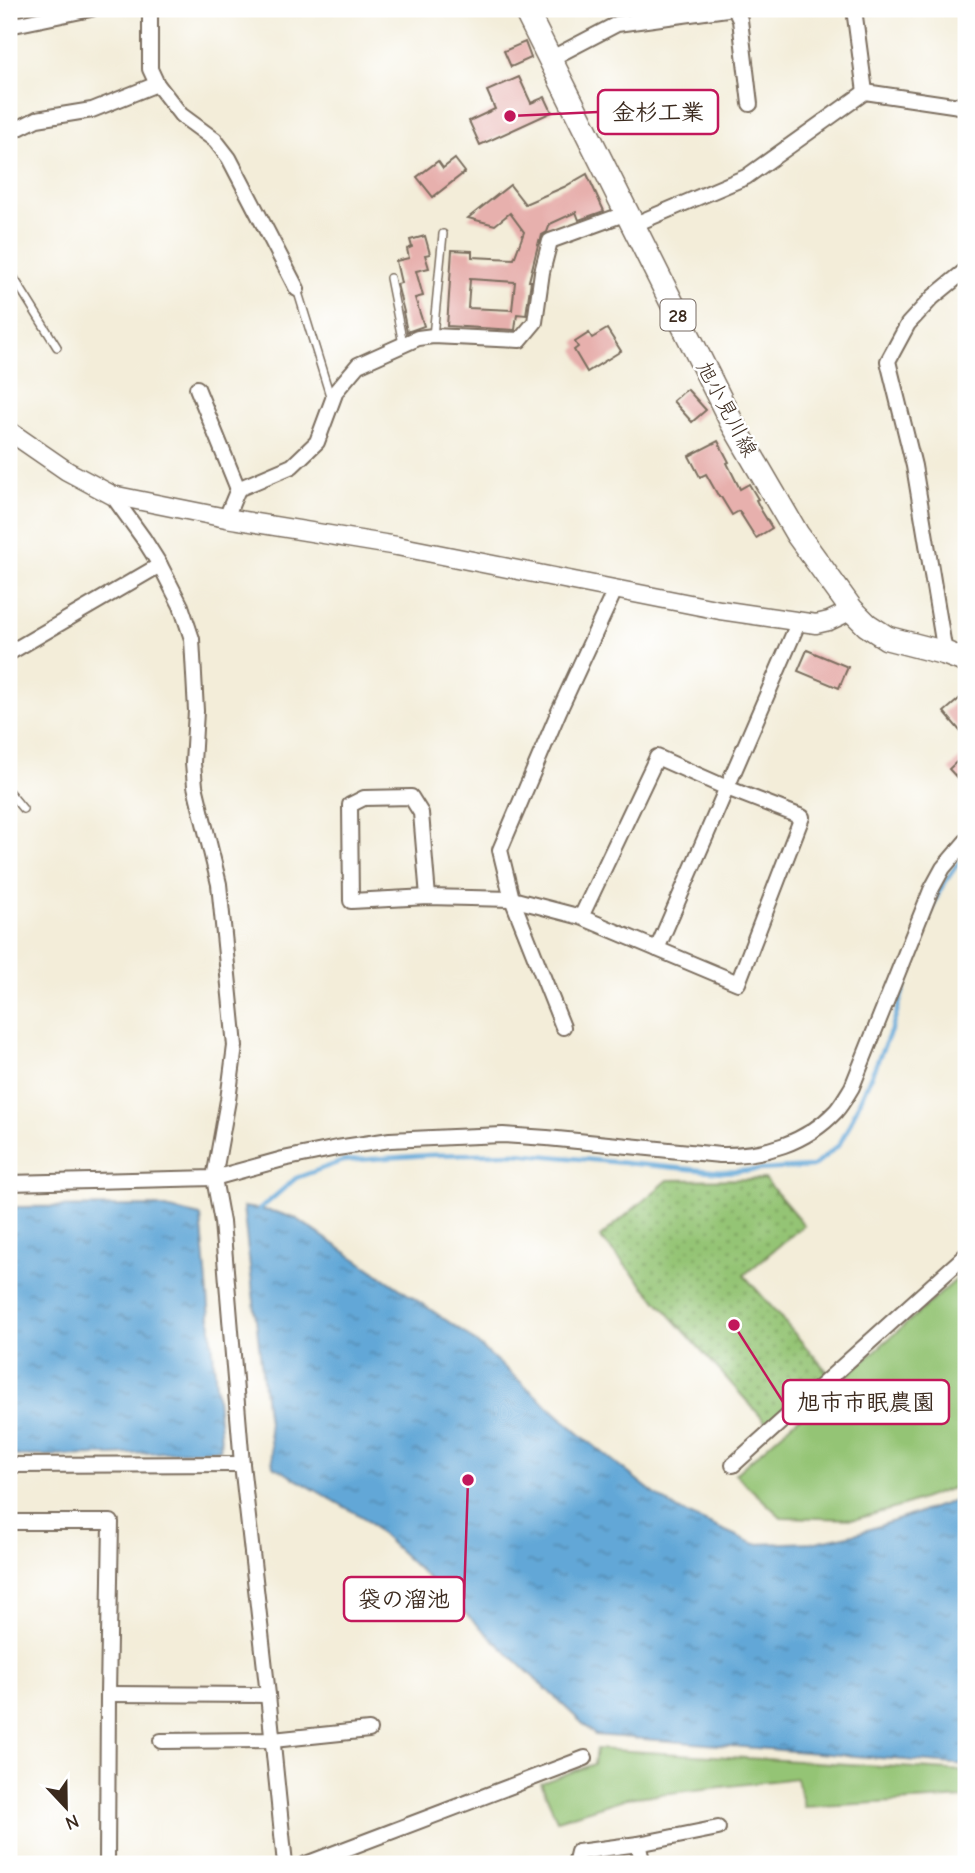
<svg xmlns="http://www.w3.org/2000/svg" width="975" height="1873" font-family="'Comic Neue','Klee One',sans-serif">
	<defs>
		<pattern id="grass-dots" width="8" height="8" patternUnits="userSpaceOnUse" patternTransform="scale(1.75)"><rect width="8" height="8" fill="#94c474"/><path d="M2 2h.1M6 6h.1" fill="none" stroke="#7a9f5f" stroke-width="1.8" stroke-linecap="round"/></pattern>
		<pattern id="water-ripples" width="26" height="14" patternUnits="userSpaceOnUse" patternTransform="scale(1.75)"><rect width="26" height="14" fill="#62a7d7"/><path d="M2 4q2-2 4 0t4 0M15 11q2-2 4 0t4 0" fill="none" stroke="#5288ae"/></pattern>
	</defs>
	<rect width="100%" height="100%" fill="#fff"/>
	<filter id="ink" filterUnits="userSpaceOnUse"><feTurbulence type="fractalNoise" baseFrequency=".0143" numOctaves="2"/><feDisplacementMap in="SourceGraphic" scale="14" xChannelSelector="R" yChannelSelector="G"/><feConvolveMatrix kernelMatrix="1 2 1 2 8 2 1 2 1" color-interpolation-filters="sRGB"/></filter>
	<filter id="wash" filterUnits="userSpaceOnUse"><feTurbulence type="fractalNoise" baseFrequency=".00686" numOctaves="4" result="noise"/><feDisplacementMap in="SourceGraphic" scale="28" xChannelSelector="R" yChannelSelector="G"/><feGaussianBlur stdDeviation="1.57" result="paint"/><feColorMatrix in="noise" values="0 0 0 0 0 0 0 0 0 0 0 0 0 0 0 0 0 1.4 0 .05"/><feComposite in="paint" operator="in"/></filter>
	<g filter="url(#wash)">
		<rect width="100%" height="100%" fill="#f3edd9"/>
		<polygon fill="url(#grass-dots)" stroke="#687749" stroke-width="2" points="765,1179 804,1225 744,1275 831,1376 771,1428 600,1237 668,1180"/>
		<g fill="#94c474" stroke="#687749" stroke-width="2">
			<polygon points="966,1271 966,1483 903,1506 856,1519 781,1517 735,1474"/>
			<polygon points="596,1749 965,1771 966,1798 804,1807 797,1778 627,1798 557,1820 541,1783 594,1764"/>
		</g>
		<g fill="url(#water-ripples)" stroke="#4e687a" stroke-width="2">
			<polygon points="157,1206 201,1216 221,1441 220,1449 112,1455 9,1456 9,1207"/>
			<polygon points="243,1207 276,1212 297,1219 465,1333 583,1437 656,1495 680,1511 755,1544 816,1542 858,1533 966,1497 966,1765 595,1735 364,1518 273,1466"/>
		</g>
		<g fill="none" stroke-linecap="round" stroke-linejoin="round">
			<g stroke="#62a7d7" stroke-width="4.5">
				<polyline points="259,1210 296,1178 343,1161 428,1155 516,1153 722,1172 812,1167 839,1145 847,1130 892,1028 919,939 940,890 966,851"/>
				<polyline points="964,1864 966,1835"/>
			</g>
		</g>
		<g id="blocks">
			<g fill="#e7b0ad" fill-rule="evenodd">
				<polygon points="525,42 531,58 511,67 504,51"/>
				<polygon points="519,77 531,103 545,97 552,112 480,145 469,121 495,109 487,91"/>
				<polygon points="455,159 465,172 433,197 417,177 438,161 443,168"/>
				<path d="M587,174L604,211L579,220L576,212L550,224L547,232L542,235L540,243L539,241L529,281H531L526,315L517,314L515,330L447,326L452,250L472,251V257L514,259L524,232L510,213L495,225L468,218L510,185L525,204L564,187ZM470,279L515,282L512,310L468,308Z"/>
				<polygon points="425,236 430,254 425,255 429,268 416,271 423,296 415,298 424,326 407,332 403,312 404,312 397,284 401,283 396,261 409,258 407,249 412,247 410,240"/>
				<polygon points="607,329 621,351 587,372 574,350 578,347 575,342 589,333 592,338"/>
				<polygon points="687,389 706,410 692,422 673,401"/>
				<polygon points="718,441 729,462 727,463 740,489 749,484 758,499 756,500 761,510 772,528 756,538 739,511 732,515 721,497 719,497 706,474 700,477 689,456"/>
				<polygon points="807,650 848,667 839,688 798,671"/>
				<polygon points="966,693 966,738 944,712"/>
				<polygon points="966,753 966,775 960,781 949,769"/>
			</g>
		</g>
	</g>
	<g filter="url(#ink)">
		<use href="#blocks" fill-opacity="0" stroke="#7b6e5f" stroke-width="2"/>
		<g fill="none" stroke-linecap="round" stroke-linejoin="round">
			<g stroke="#7b6e5f" stroke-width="10">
				<g id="service">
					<polyline points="9,270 57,347"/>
					<polyline points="390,278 403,344"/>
					<polyline points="297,289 331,399"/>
					<polyline points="433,336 443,234"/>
					<polyline points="9,792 23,809"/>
				</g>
			</g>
			<g stroke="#7b6e5f" stroke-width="18">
				<g id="minor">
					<polyline points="150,9 150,69 157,84 181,115 215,140 229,158 297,289"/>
					<polyline points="735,9 740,20 750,104"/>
					<polyline points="854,9 865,92"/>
					<polyline points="9,26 91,9"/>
					<polyline points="550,59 617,24 727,9"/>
					<polyline points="9,133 37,119 92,110 157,84"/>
					<polyline points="633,225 746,177 865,92 966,107"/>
					<polyline points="197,388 238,489"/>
					<polyline points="112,495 143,538 160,565 181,606 192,639 196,711 193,763 195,786 219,884 235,1046 228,1100 214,1178 222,1222 242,1464 268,1695 285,1864"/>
					<polyline points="226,518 238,489 292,466 317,442 336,391 358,365 418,338 433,336 520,340 535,322 542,272 550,241 627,213"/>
					<polyline points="9,653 160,565"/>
					<polyline points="945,653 914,466 888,361 908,324 933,297 966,270"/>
					<polyline points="428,897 421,813 411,797 364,798 350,805 351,901 428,897 512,899 581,917 738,983 802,817 727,788 657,757 581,917"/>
					<polyline points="657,949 799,621"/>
					<polyline points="563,1027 512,899 500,850 559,711 615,590"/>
					<path d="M9,1183L214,1178L283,1159L337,1148L390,1140L453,1137L503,1135L547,1138L720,1155C764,1156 806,1143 836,1111C842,1104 847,1095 852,1087L931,890L943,868L966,841"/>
					<polyline points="9,1465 242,1464"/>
					<polyline points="733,1465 966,1255"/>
					<polyline points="9,1522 111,1522 108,1694 107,1864"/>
					<polyline points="108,1694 268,1695"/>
					<polyline points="161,1741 273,1740 369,1730"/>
					<polyline points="638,1844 718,1828"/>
					<polyline points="306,1864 585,1758"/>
					<polyline points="575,1864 578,1852 638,1844 643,1864"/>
				</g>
			</g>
			<g stroke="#7b6e5f" stroke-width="21">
				<polyline id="tertiary" points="9,431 67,471 112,495 226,518 397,546 720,610 816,624 829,621 852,610"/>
			</g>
			<g stroke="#7b6e5f" stroke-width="26">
				<polyline id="primary" points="525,9 731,421 797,534 852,610 867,625 887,638 945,653 966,661"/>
			</g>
			<use href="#service" stroke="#fff" stroke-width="7"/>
			<use href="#minor" stroke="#fff" stroke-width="14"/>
			<use href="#tertiary" stroke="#fff" stroke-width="18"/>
			<use href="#primary" stroke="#fff" stroke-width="23"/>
		</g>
	</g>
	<g text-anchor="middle" stroke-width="5" stroke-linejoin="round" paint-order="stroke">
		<rect fill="#fff" stroke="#766a62" stroke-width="2" x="660.5" y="299.5" width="35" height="31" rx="5"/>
		<g font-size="19" font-weight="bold" fill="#3b2a1e">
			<text x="678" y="322">28</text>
		</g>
		<g font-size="21" fill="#3b2a1e" stroke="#fff">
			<text transform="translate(727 409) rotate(62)" y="7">旭小見川線</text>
		</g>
	</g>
	<path fill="none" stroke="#c2185b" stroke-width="2.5" d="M510 116L598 112M734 1325L783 1402M468 1480L464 1599"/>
	<g fill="#c2185b" stroke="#fff" stroke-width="2.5">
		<circle cx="510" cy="116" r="7"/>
		<circle cx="734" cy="1325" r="7"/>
		<circle cx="468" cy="1480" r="7"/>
	</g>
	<g fill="#fff" stroke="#c2185b" stroke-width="2.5">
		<rect x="598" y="90" width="120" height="44" rx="7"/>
		<rect x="783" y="1380" width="166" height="44" rx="7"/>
		<rect x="344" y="1577" width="120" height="44" rx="7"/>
	</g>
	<g font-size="23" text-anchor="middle" font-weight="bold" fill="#3b2a1e">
		<text x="658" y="120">金杉工業</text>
		<text x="866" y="1410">旭市市眠農園</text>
		<text x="404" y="1607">袋の溜池</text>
	</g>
	<rect width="975" height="1873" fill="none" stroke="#fff" stroke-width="35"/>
	<g transform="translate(66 1807) rotate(158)" stroke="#ffffff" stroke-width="5" paint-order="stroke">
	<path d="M0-5L12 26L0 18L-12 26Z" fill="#3b2a1e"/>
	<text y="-10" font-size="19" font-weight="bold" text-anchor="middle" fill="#3b2a1e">N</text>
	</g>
</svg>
